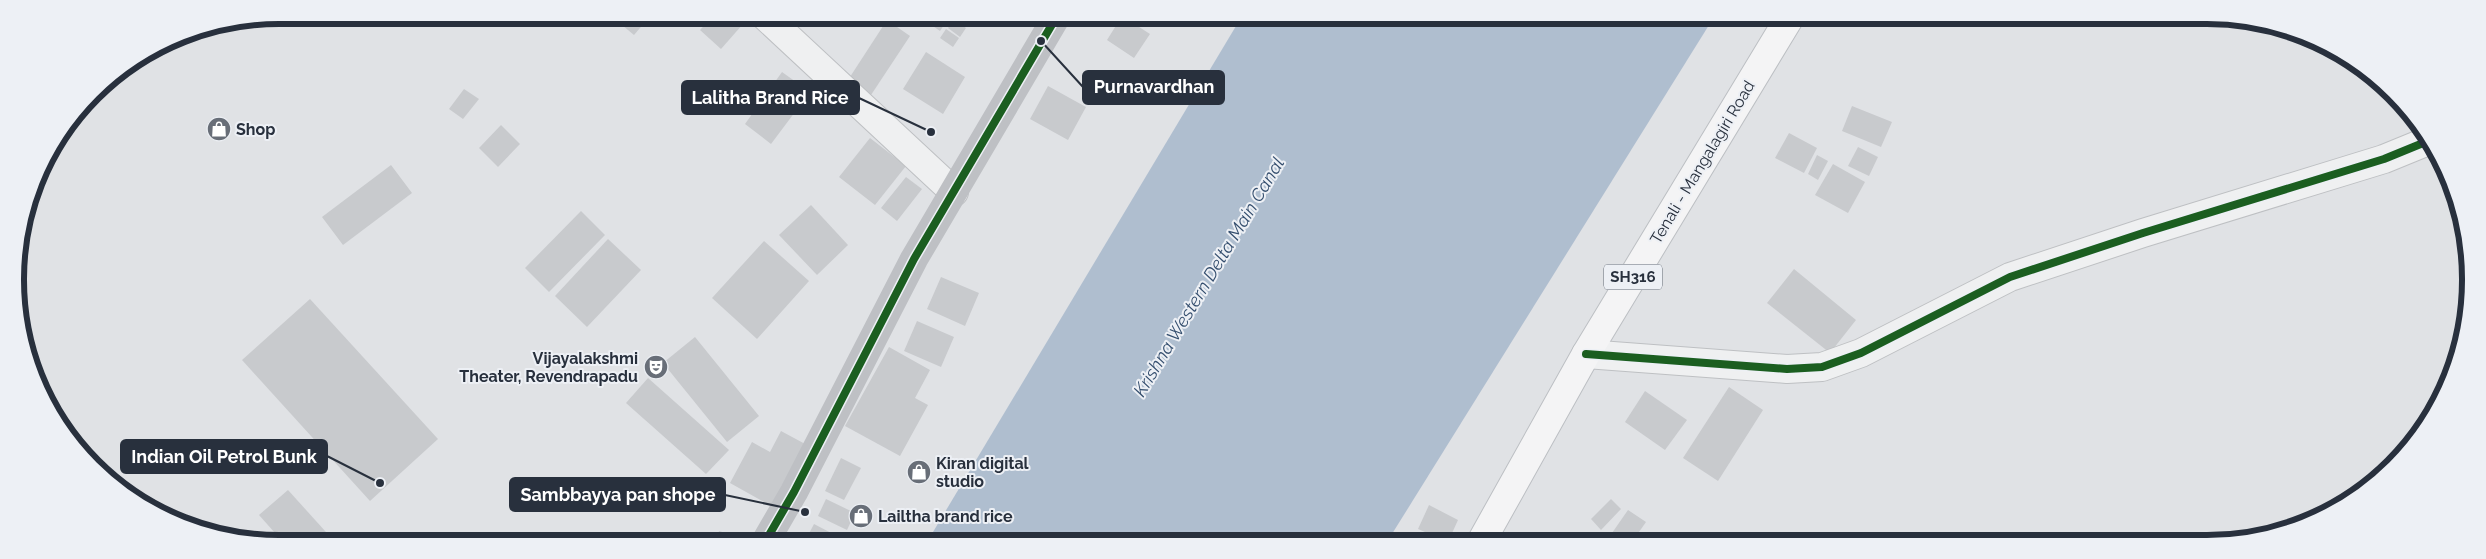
<svg xmlns="http://www.w3.org/2000/svg" width="2486" height="559" font-family="Raleway,sans-serif">
	<rect width="100%" height="100%" fill="#e0e2e5"/>
	<polygon fill="#afbecf" points="1242,16 1714,17 1387,542 927,542"/>
	<g fill="#c8cacd">
		<polygon points="610,15 651,15 634,35"/>
		<polygon points="688,15 702,15 696,23"/>
		<polygon points="713,16 734,16 743,24 721,49 700,30"/>
		<polygon points="931,16 937,16 946,22 940,31 927,22"/>
		<polygon points="958,16 977,16 970,25"/>
		<polygon points="1122,16 1150,34 1134,58 1107,40"/>
		<polygon points="954,19 966,28 960,37 948,28"/>
		<polygon points="887,20 910,36 871,95 848,80"/>
		<polygon points="946,29 959,38 953,47 940,38"/>
		<polygon points="926,52 965,77 943,114 903,89"/>
		<polygon points="782,72 810,92 771,144 745,124"/>
		<polygon points="1048,86 1086,107 1068,140 1030,119"/>
		<polygon points="464,89 479,99 463,119 449,109"/>
		<polygon points="1852,106 1892,122 1881,147 1842,131"/>
		<polygon points="501,125 520,144 498,167 479,148"/>
		<polygon points="1789,133 1817,148 1804,173 1775,158"/>
		<polygon points="870,138 906,166 875,205 839,177"/>
		<polygon points="1858,147 1878,157 1869,176 1848,166"/>
		<polygon points="1817,155 1828,161 1818,180 1808,174"/>
		<polygon points="1833,164 1865,182 1848,213 1815,195"/>
		<polygon points="391,165 412,193 343,245 322,217"/>
		<polygon points="906,177 922,189 897,221 881,208"/>
		<polygon points="811,205 848,245 817,275 779,235"/>
		<polygon points="581,211 605,235 549,292 525,268"/>
		<polygon points="608,239 641,270 587,327 555,296"/>
		<polygon points="764,241 809,281 757,339 712,298"/>
		<polygon points="1794,269 1856,320 1830,353 1767,303"/>
		<polygon points="941,277 979,293 965,326 927,309"/>
		<polygon points="310,299 438,439 370,501 242,360"/>
		<polygon points="917,321 954,337 941,367 904,351"/>
		<polygon points="695,337 759,416 727,442 663,363"/>
		<polygon points="889,347 930,370 915,398 928,405 900,456 845,426"/>
		<polygon points="648,378 729,450 706,474 626,403"/>
		<polygon points="1729,387 1763,410 1718,481 1683,458"/>
		<polygon points="1645,391 1687,420 1665,450 1625,422"/>
		<polygon points="781,431 807,445 773,507 730,483 752,442 770,452"/>
		<polygon points="841,458 861,468 844,500 825,491"/>
		<polygon points="288,490 335,542 283,542 259,515"/>
		<polygon points="826,499 855,513 847,530 818,516"/>
		<polygon points="1611,499 1621,509 1601,530 1591,519"/>
		<polygon points="1429,505 1458,520 1448,542 1418,529"/>
		<polygon points="1628,510 1646,522 1632,542 1624,542 1612,533"/>
		<polygon points="814,524 839,537 836,542 805,541"/>
		<polygon points="719,531 742,538 740,542 716,542"/>
	</g>
	<g fill="none" stroke-linecap="round" stroke-linejoin="round">
		<g stroke="#bec0c3" stroke-width="30">
			<g id="street">
				<polyline points="765,16 954,192"/>
				<polyline points="1586,354 1787,369 1822,367 1861,353 2010,277 2143,233 2384,159 2428,141"/>
			</g>
		</g>
		<g stroke="#bcbfc3" stroke-width="30">
			<polyline id="primary" points="1481,542 1586,354 1790,17"/>
		</g>
		<use href="#street" stroke="#eff0f1" stroke-width="28"/>
		<polyline stroke="#bec0c4" stroke-width="28" points="765,542 794,492 914,259 1057,16"/>
		<use href="#primary" stroke="#f4f4f5" stroke-width="28"/>
		<g stroke="#edf0f5" stroke-width="11">
			<g id="cycleway">
				<polyline points="1586,354 1787,369 1822,367 1861,353 2010,277 2143,233 2384,159 2428,141"/>
				<polyline points="765,542 794,492 914,259 1057,16"/>
			</g>
		</g>
		<use href="#cycleway" stroke="#1b5e20" stroke-width="8"/>
	</g>
	<defs>
		<g id="shop-disc" transform="scale(1.25)"><circle r="9.5" fill="#686e78" stroke="#edf0f5"/><path d="M-5-2.5h2.3a2.7 3.5 0 0 1 5.4 0H5L5.5 6h-11ZM-1.5-2.5h3a1.5 2.3 0 0 0-3 0Z" fill="#fff"/></g>
		<g id="theatre-disc" transform="scale(1.25)"><circle r="9.5" fill="#686e78" stroke="#edf0f5"/><path d="M-5-5.5Q0-4 5-5.5V0Q5 5 0 6Q-5 5-5 0ZM-3.3-2.5H-1v1.5H-3.3ZM1-2.5H3.3v1.5H1ZM-2.8 1Q0 5.5 2.8 1Z" fill="#fff"/></g>
	</defs>
	<g fill-rule="evenodd">
		<use href="#shop-disc" x="219" y="129"/>
		<use href="#theatre-disc" x="656" y="367"/>
		<use href="#shop-disc" x="919" y="472"/>
		<use href="#shop-disc" x="861" y="516"/>
	</g>
	<g text-anchor="middle" stroke-width="4" stroke-linejoin="round" paint-order="stroke">
		<rect fill="#edf0f5" stroke="#636a74" stroke-width="1" x="1604" y="264.5" width="58" height="25" rx="4"/>
		<g font-size="15" font-weight="bold" fill="#28303d">
			<text x="1633" y="282">SH316</text>
		</g>
		<g font-size="16" font-weight="bold" fill="#28303d" stroke="#edf0f5" text-anchor="start">
			<text x="236" y="135">Shop</text>
			<text x="638" y="364" text-anchor="end">Vijayalakshmi<tspan x="638" dy="18">Theater, Revendrapadu</tspan></text>
			<text x="936" y="469">Kiran digital<tspan x="936" dy="18">studio</tspan></text>
			<text x="878" y="522">Lailtha brand rice</text>
		</g>
		<g font-size="16" fill="#28303d" stroke="#edf0f5">
			<text transform="translate(1702 162) rotate(-59)" y="6">Tenali - Mangalagiri Road</text>
		</g>
		<g font-size="18" font-style="italic" fill="#344e6e" stroke="#edf0f5">
			<text transform="translate(1209 277) rotate(-59)" y="6">Krishna Western Delta Main Canal</text>
		</g>
	</g>
	<path d="M0 0H2486V559H0ZM279 24H2207A255 255 0 0 1 2462 279V280A255 255 0 0 1 2207 535H279A255 255 0 0 1 24 280V279A255 255 0 0 1 279 24Z" fill="#edf0f5" fill-rule="evenodd"/>
	<path fill="none" stroke="#28303d" stroke-width="6" d="M279 24H2207A255 255 0 0 1 2462 279V280A255 255 0 0 1 2207 535H279A255 255 0 0 1 24 280V279A255 255 0 0 1 279 24Z"/>
	<path fill="none" stroke="#28303d" stroke-width="2" d="M1041 41L1083 87M931 132L859 98M380 483L327 456M805 512L725 495"/>
	<g fill="#28303d" stroke="#edf0f5" stroke-width="2">
		<circle cx="1041" cy="41" r="5"/>
		<circle cx="931" cy="132" r="5"/>
		<circle cx="380" cy="483" r="5"/>
		<circle cx="805" cy="512" r="5"/>
	</g>
	<g fill="#28303d" stroke="#28303d" stroke-width="2">
		<rect x="1083" y="71" width="141" height="33" rx="5"/>
		<rect x="682" y="81" width="177" height="33" rx="5"/>
		<rect x="121" y="440" width="206" height="33" rx="5"/>
		<rect x="510" y="478" width="215" height="33" rx="5"/>
	</g>
	<g font-size="18" text-anchor="middle" font-weight="bold" fill="#fff">
		<text x="1154" y="93">Purnavardhan</text>
		<text x="770" y="104">Lalitha Brand Rice</text>
		<text x="224" y="463">Indian Oil Petrol Bunk</text>
		<text x="618" y="501">Sambbayya pan shope</text>
	</g>
</svg>
